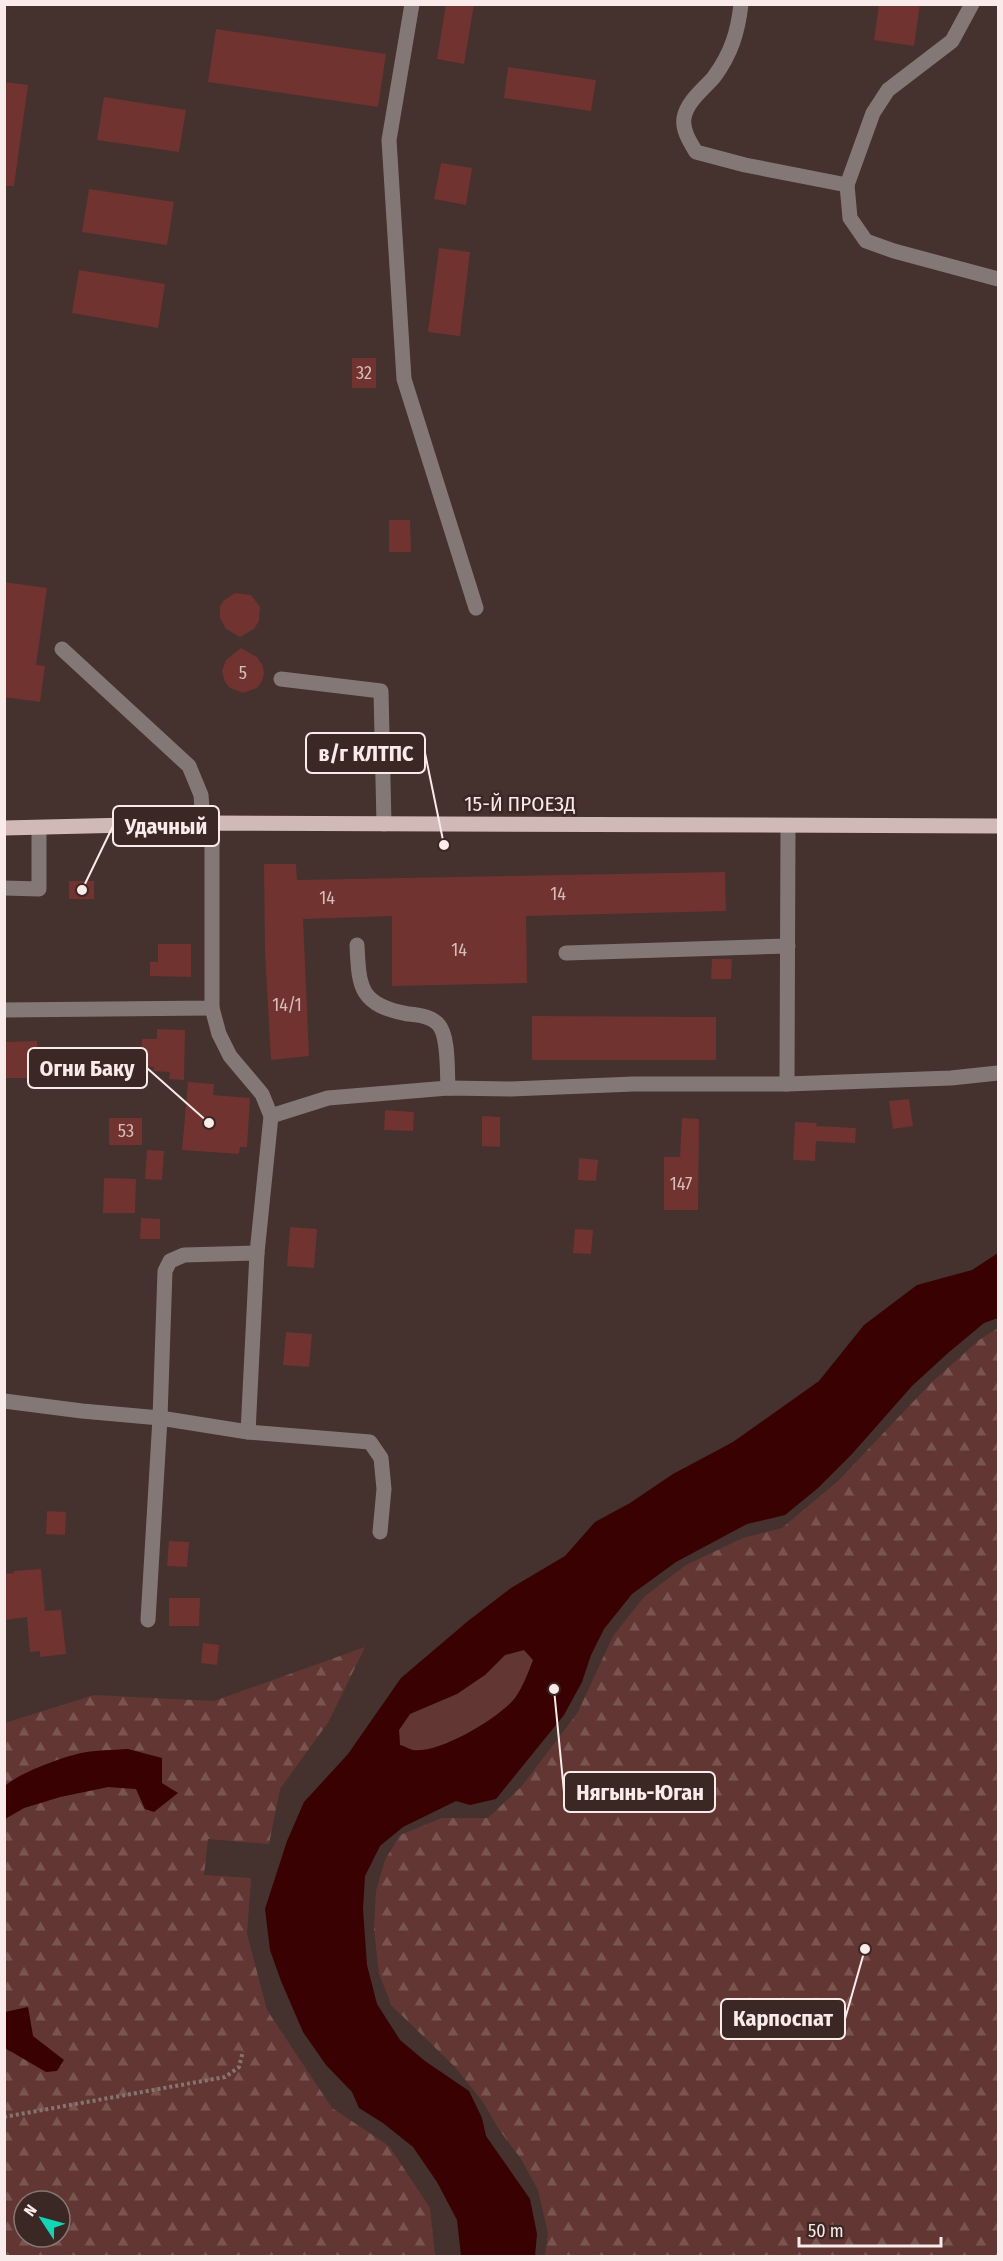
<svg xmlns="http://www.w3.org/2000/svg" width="1003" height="2261" font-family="'Fira Sans Condensed',sans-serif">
	<defs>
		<pattern id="forest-firs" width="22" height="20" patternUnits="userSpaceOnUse" patternTransform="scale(1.5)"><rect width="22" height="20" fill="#623733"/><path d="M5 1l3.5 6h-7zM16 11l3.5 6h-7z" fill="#795451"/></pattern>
	</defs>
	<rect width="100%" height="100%" fill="#45312e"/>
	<path fill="#623733" d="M524,1650L533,1660C529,1673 523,1687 515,1698C499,1718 439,1754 413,1750C409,1749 404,1746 400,1745L399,1730L410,1714L485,1675L505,1655Z"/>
	<g fill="url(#forest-firs)" fill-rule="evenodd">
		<polygon points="998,1328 998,2256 545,2256 548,2233 538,2190 521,2159 498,2128 483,2102 455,2067 392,2006 379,1974 374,1928 376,1891 385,1860 400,1835 442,1818 488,1818 522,1786 578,1712 613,1636 644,1597 686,1565 743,1538 782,1528 838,1481 931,1383 979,1340"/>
		<path d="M365,1647L329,1721L280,1789L269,1844L208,1839L204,1875L251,1878L247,1934L267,2010L332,2108L389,2146L430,2208L435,2256H5L4,2048L9,2052L33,2036L28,2007L5,2012V1819L24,1808L60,1797L108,1787L136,1789L145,1809L170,1790L162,1783L81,1753L46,1765L11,1781L5,1786V1723L94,1695L214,1701ZM24,2201H60V2237H24Z"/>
	</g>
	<g fill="#3a0103" fill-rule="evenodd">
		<path d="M998,1253V1318L984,1323L948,1353L912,1386L852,1454L818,1488L785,1515L747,1524L676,1562L632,1594L604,1629L591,1655L582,1682L564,1715L496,1799L470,1805L456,1801L403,1827L380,1846L365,1876L363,1909L367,1965L377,2004L400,2040L425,2061L469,2091L482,2118L486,2136L530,2199L537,2234L535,2256H461L457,2220L437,2182L413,2147L383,2123L359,2108L352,2092L326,2065L303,2032L281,1981L270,1950L265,1909L287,1841L304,1802L348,1754L401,1678L468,1621L511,1588L565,1556L595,1522L630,1503L673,1474L733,1442L819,1381L864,1325L917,1285L972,1270ZM524,1650L533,1660C528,1673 523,1687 515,1698C499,1718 439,1754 413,1750C409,1749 404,1746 400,1745L399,1730L410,1714L457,1694L485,1675L505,1655Z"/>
		<path d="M128,1749L162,1758V1783L178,1793L154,1812L145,1809L136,1789L108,1787L60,1797L24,1808L5,1819V1786C21,1772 60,1758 81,1753C96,1750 113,1750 128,1749Z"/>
		<polygon points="28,2007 33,2036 64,2060 57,2071 46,2072 5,2048 5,2012"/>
	</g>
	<g fill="#70332f">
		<polygon points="446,4 474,4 464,64 437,59"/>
		<polygon points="879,4 920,4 914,46 874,40"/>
		<polygon points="216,29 386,54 378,107 208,82"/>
		<polygon points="508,67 596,80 591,111 504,98"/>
		<polygon points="4,82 28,85 14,186 4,186"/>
		<polygon points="104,97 186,110 179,152 97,140"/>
		<polygon points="441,163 472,168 466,205 434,199"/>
		<polygon points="89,189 174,202 167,245 82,232"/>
		<polygon points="439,248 470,252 460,336 428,332"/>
		<polygon points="79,270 165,284 158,328 72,313"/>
		<rect x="352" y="358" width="24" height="30"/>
		<polygon points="389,520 410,520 411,552 389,552"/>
		<polygon points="4,582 47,588 36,665 45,666 40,702 4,697"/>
		<polygon points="235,593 251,595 260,607 259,621 254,629 240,637 226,629 220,618 220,606 223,601"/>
		<polygon points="241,648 257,657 263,666 264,674 262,681 257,688 243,693 230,688 225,682 222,671 226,660"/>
		<polygon points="264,864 296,864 297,880 725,872 726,911 526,916 527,983 392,986 392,916 303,919 309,1056 271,1060 265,953"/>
		<rect x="69" y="881" width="25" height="18"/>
		<polygon points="158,944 191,944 191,977 150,976 150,962 158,962"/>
		<polygon points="712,959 732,959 731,979 711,979"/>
		<polygon points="532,1016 716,1017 716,1060 532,1060"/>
		<polygon points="157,1029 185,1030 184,1080 169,1079 170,1072 153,1071 154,1067 141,1066 142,1039 157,1039"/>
		<polygon points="37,1041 37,1078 4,1078 4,1042"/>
		<polygon points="188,1082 214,1084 213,1095 250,1098 247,1147 240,1147 239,1154 182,1150"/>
		<polygon points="909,1099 913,1126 893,1129 889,1101"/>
		<polygon points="385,1110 414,1112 413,1131 384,1130"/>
		<polygon points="482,1116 500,1117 500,1147 482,1146"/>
		<rect x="109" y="1118" width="33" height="27"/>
		<polygon points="682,1118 699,1119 698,1210 664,1210 664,1157 680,1157"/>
		<polygon points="795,1122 817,1123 816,1126 856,1128 855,1143 816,1141 815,1161 793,1160"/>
		<polygon points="147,1150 164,1151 162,1180 145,1179"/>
		<polygon points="579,1158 598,1160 596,1181 578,1180"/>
		<polygon points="104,1178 136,1179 135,1213 103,1213"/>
		<polygon points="141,1218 160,1219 160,1239 140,1239"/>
		<polygon points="290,1227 317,1229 314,1268 287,1266"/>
		<polygon points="575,1229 593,1230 591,1254 573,1253"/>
		<polygon points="286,1332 312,1334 309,1367 283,1365"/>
		<polygon points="47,1511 66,1512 65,1535 46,1534"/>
		<polygon points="169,1541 189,1542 187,1567 167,1566"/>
		<polygon points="41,1569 45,1611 61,1610 66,1654 40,1657 40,1651 30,1652 27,1617 4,1620 4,1574 14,1573 14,1571"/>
		<polygon points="169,1598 200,1598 199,1626 169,1626"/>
		<polygon points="203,1643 219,1645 217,1665 201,1663"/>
	</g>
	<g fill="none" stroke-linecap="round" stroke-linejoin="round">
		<polyline stroke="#867472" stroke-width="4" stroke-dasharray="3 3" stroke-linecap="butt" points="4,2117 225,2077 239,2067 243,2051"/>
		<g stroke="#847877" stroke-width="15">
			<polyline points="412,4 389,140 404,379 476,608"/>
			<path d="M741,4C738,32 731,54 714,77C704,89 687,101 684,118C682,130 690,142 696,152L745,165L847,185"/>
			<polyline points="972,4 952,41 888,90 873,113 847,185 850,218 866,241 894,251 998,279"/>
			<polyline points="62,649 189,766 201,795 203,823"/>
			<polyline points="281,679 381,691 384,824"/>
			<polyline points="4,888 39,889 39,828"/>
			<path d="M357,945C359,987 359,1005 408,1014C418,1015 430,1016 438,1024C449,1035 447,1072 448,1088"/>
			<polyline points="566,953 788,946"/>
			<polyline points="212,1008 219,1034 230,1056 262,1094 271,1116"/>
			<polyline points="4,1010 212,1008 212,823"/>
			<polyline points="787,1084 951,1078 998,1073"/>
			<polyline points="4,1401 82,1411 160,1418 248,1432 257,1253 271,1116 328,1098 448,1088 511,1089 634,1084 787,1084 788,826"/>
			<polyline points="248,1432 370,1442 381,1458 384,1489 380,1532"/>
			<polyline points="148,1620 160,1418 165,1271 170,1261 184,1255 257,1253"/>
		</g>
		<polyline stroke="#d0b9b6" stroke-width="15" points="4,828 212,823 998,826"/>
	</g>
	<g text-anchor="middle" stroke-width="5" stroke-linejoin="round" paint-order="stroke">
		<g font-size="18" fill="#d7bdba">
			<text x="364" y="379">32</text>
			<text x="243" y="679">5</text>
			<text x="558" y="900">14</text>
			<text x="327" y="904">14</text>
			<text x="459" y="956">14</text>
			<text x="287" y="1011">14/1</text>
			<text x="126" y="1137">53</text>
			<text x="681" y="1190">147</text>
		</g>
		<g font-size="21" fill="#f9ebe9" stroke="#3b2724">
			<text x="520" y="811">15-Й ПРОЕЗД</text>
		</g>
	</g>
	<path fill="none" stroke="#f9ebe9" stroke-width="2" d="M444 845L425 753M82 890L113 826M209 1123L147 1068M554 1689L564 1792M865 1949L845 2019"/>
	<g fill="#f9ebe9" stroke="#3b2724" stroke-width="2">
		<circle cx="444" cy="845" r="6"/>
		<circle cx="82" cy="890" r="6"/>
		<circle cx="209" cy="1123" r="6"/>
		<circle cx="554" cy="1689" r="6"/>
		<circle cx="865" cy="1949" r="6"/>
	</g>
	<g fill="#3b2724" stroke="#f9ebe9" stroke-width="2">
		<rect x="306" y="733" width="119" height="40" rx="6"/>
		<rect x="113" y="806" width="106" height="40" rx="6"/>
		<rect x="28" y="1048" width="119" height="40" rx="6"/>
		<rect x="564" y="1772" width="151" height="40" rx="6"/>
		<rect x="721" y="1999" width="124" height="40" rx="6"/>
	</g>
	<g font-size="22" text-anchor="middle" font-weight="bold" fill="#f9ebe9">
		<text x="366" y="761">в/г КЛТПС</text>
		<text x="166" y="834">Удачный</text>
		<text x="87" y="1076">Огни Баку</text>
		<text x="640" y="1800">Нягынь-Юган</text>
		<text x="783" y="2026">Карпоспат</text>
	</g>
	<rect width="1003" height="2261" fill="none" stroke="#f9ebe9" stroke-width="12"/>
	<g transform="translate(42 2219) rotate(306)"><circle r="28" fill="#3b2724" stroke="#877573" stroke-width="1.5"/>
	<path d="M0-4.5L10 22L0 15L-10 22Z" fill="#11d5b4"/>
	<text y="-9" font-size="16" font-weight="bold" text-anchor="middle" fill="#f9ebe9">N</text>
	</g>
	<path d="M799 2237v9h142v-9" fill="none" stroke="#f9ebe9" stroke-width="3"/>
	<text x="808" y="2237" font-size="18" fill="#f9ebe9" stroke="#3b2724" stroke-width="4.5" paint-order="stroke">50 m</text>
</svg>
